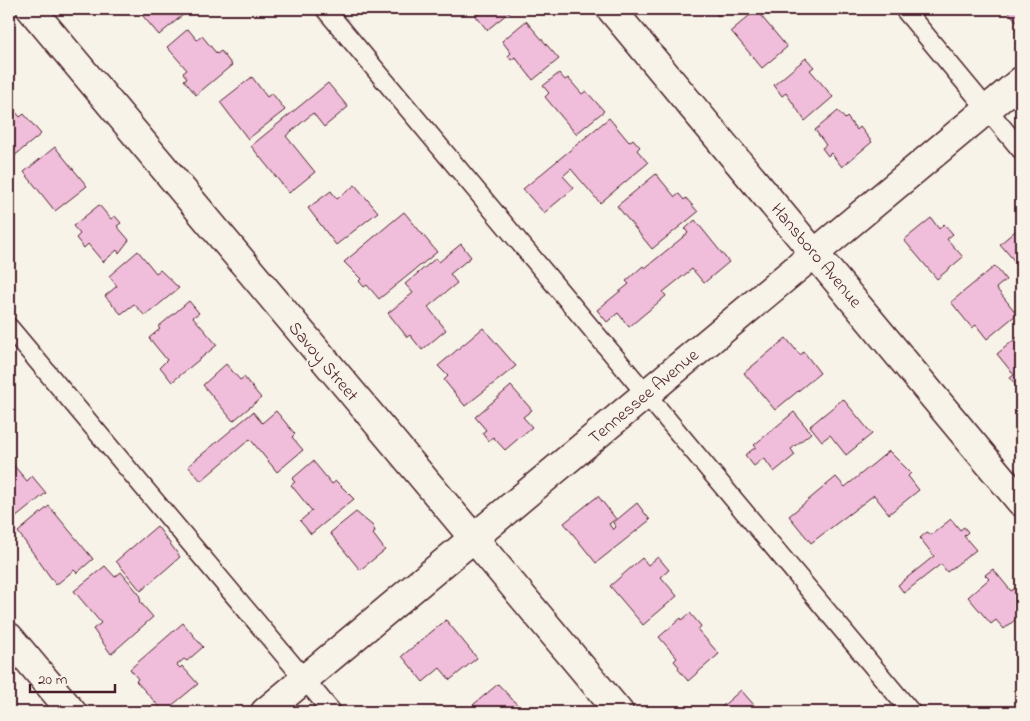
<svg xmlns="http://www.w3.org/2000/svg" width="1030" height="721" font-family="'Indie Flower',sans-serif">
	<rect width="100%" height="100%" fill="#f7f3e8"/>
	<filter id="ink" filterUnits="userSpaceOnUse"><feTurbulence type="fractalNoise" baseFrequency=".02" numOctaves="2"/><feDisplacementMap in="SourceGraphic" scale="10" xChannelSelector="R" yChannelSelector="G"/><feConvolveMatrix kernelMatrix="1 2 1 2 8 2 1 2 1" color-interpolation-filters="sRGB"/></filter>
	<g filter="url(#ink)">
		<g fill="#f0bdda" stroke="#4a1f2b">
			<polygon points="137,9 179,9 184,14 159,35"/>
			<polygon points="475,9 513,9 487,30 476,16 479,14"/>
			<polygon points="712,9 727,9 718,16"/>
			<polygon points="1006,9 1021,9 1021,22 1019,24"/>
			<polygon points="756,10 787,47 762,68 731,31"/>
			<polygon points="526,21 559,59 533,80 515,57 511,60 508,56 511,53 502,41"/>
			<polygon points="188,29 197,40 202,36 217,54 221,51 232,65 196,95 184,80 187,78 183,73 187,70 167,47"/>
			<polygon points="806,58 814,67 810,70 833,97 805,121 786,93 782,96 774,85"/>
			<polygon points="559,73 565,80 568,78 582,94 586,91 604,111 576,134 545,97 549,93 543,86"/>
			<polygon points="252,77 267,97 272,93 285,110 248,139 220,102"/>
			<polygon points="328,83 348,107 324,127 313,113 286,136 315,172 289,193 251,146"/>
			<polygon points="9,104 20,117 24,114 41,134 13,157 9,152"/>
			<polygon points="838,111 845,119 847,117 857,130 860,127 872,142 842,167 831,153 828,156 822,148 826,145 815,130"/>
			<polygon points="609,118 629,142 633,139 640,147 637,150 648,163 600,203 571,169 563,176 574,188 544,213 523,189"/>
			<polygon points="55,147 87,186 55,211 24,172"/>
			<polygon points="656,174 675,197 679,194 684,200 686,198 698,212 652,249 617,206"/>
			<polygon points="355,185 378,212 336,245 308,208 331,191 337,199"/>
			<polygon points="99,205 111,219 115,216 121,223 117,226 129,240 119,253 117,250 103,262 88,244 84,248 76,238 80,234 73,226"/>
			<polygon points="404,212 437,252 379,299 367,285 364,287 359,281 361,279 344,262"/>
			<polygon points="931,218 939,229 944,224 953,234 947,239 963,257 937,279 904,240"/>
			<polygon points="695,220 729,262 704,283 692,269 663,292 666,296 629,327 618,313 607,322 597,310 629,284 626,281 643,266 645,268 688,233 685,229"/>
			<polygon points="1021,226 1021,261 1017,264 1000,244"/>
			<polygon points="461,244 471,257 450,274 457,283 428,307 446,330 422,350 410,335 407,337 388,313 413,293 405,284 436,258 439,262"/>
			<polygon points="138,251 156,273 160,270 179,288 145,316 134,304 121,314 105,296 117,286 109,276"/>
			<polygon points="995,266 1006,280 996,288 1017,314 987,339 976,325 972,328 951,302"/>
			<polygon points="189,301 199,313 193,317 217,345 172,382 160,367 167,360 149,338 160,329 158,327"/>
			<polygon points="483,328 516,366 465,406 444,380 448,376 438,366"/>
			<polygon points="1021,334 1021,391 1010,378 1014,375 997,354"/>
			<polygon points="786,338 800,355 804,352 820,373 775,410 744,373"/>
			<polygon points="226,364 240,380 244,377 261,398 233,421 203,385"/>
			<polygon points="511,386 532,410 523,417 532,427 505,450 493,437 488,441 482,433 486,430 475,417"/>
			<polygon points="843,399 872,434 846,455 830,435 822,441 810,426"/>
			<polygon points="276,411 295,434 292,437 303,450 277,472 250,439 201,481 188,466 253,412 262,423"/>
			<polygon points="794,412 811,433 791,449 795,455 774,472 764,458 754,466 745,455 756,447 754,445"/>
			<polygon points="889,451 911,473 908,476 919,490 889,514 874,495 811,543 789,516 836,477 845,487"/>
			<polygon points="9,460 27,481 32,476 46,493 9,523"/>
			<polygon points="313,461 332,484 336,481 354,499 311,534 300,521 312,511 291,485 295,482 292,479"/>
			<polygon points="598,496 616,519 609,524 613,530 616,527 613,523 637,503 650,520 596,563 564,523"/>
			<polygon points="49,506 93,559 77,573 74,570 56,585 18,532"/>
			<polygon points="356,512 373,526 375,532 373,534 385,550 360,570 330,533"/>
			<polygon points="951,519 960,530 964,527 968,532 964,536 976,550 947,572 941,564 904,593 898,585 934,556 920,538 927,532 931,535"/>
			<polygon points="157,526 180,557 141,591 116,561"/>
			<polygon points="658,557 669,570 661,577 677,596 643,625 610,586 642,558 648,565"/>
			<polygon points="105,566 115,577 121,572 139,594 141,603 153,617 111,654 93,629 101,623 74,591"/>
			<polygon points="993,569 1011,591 1015,588 1020,594 1018,597 1021,601 1021,615 1004,629 996,620 991,624 968,597 989,579 985,575"/>
			<polygon points="690,613 701,626 698,630 719,654 688,681 678,669 679,667 674,661 677,658 659,637 681,618 682,620"/>
			<polygon points="446,620 477,658 450,680 440,668 423,682 402,656"/>
			<polygon points="183,623 203,647 187,661 184,659 177,665 180,668 182,666 198,684 164,712 136,681 138,679 130,669"/>
			<polygon points="498,684 524,712 479,712 473,705"/>
			<polygon points="741,690 760,712 716,712"/>
		</g>
		<g fill="none" stroke-linecap="round" stroke-linejoin="round">
			<g stroke="#4a1f2b" stroke-width="21">
				<g id="lane">
					<polyline points="325,9 911,712"/>
					<polyline points="904,9 1021,150"/>
					<polyline points="9,327 332,712"/>
				</g>
			</g>
			<g stroke="#4a1f2b" stroke-width="31">
				<g id="street">
					<polyline points="31,9 619,712"/>
					<polyline points="611,9 1021,502"/>
					<polyline points="9,637 72,712"/>
					<polyline points="265,712 1021,81"/>
				</g>
			</g>
			<use href="#lane" stroke="#f7f3e8" stroke-width="18"/>
			<use href="#street" stroke="#f7f3e8" stroke-width="28"/>
		</g>
	</g>
	<g text-anchor="middle" stroke-width="4.5" stroke-linejoin="round" paint-order="stroke">
		<g font-size="18" fill="#4a1f2b" stroke="#f7f3e8">
			<text transform="translate(817 255) rotate(50)" y="6">Hansboro Avenue</text>
			<text transform="translate(324 361) rotate(50)" y="6">Savoy Street</text>
			<text transform="translate(643 396) rotate(-40)" y="6">Tennessee Avenue</text>
		</g>
	</g>
	<rect width="1030" height="721" fill="none" stroke="#f7f3e8" stroke-width="30"/>
	<rect x="15" y="15" width="1000" height="691" fill="none" stroke="#4a1f2b" stroke-width="2" filter="url(#ink)"/>
	<path d="M30 684v8h85v-8" fill="none" stroke="#4a1f2b" stroke-width="2.5"/>
	<text x="38" y="684" font-size="15" fill="#4a1f2b" stroke="#f7f3e8" stroke-width="4" paint-order="stroke">20 m</text>
</svg>
